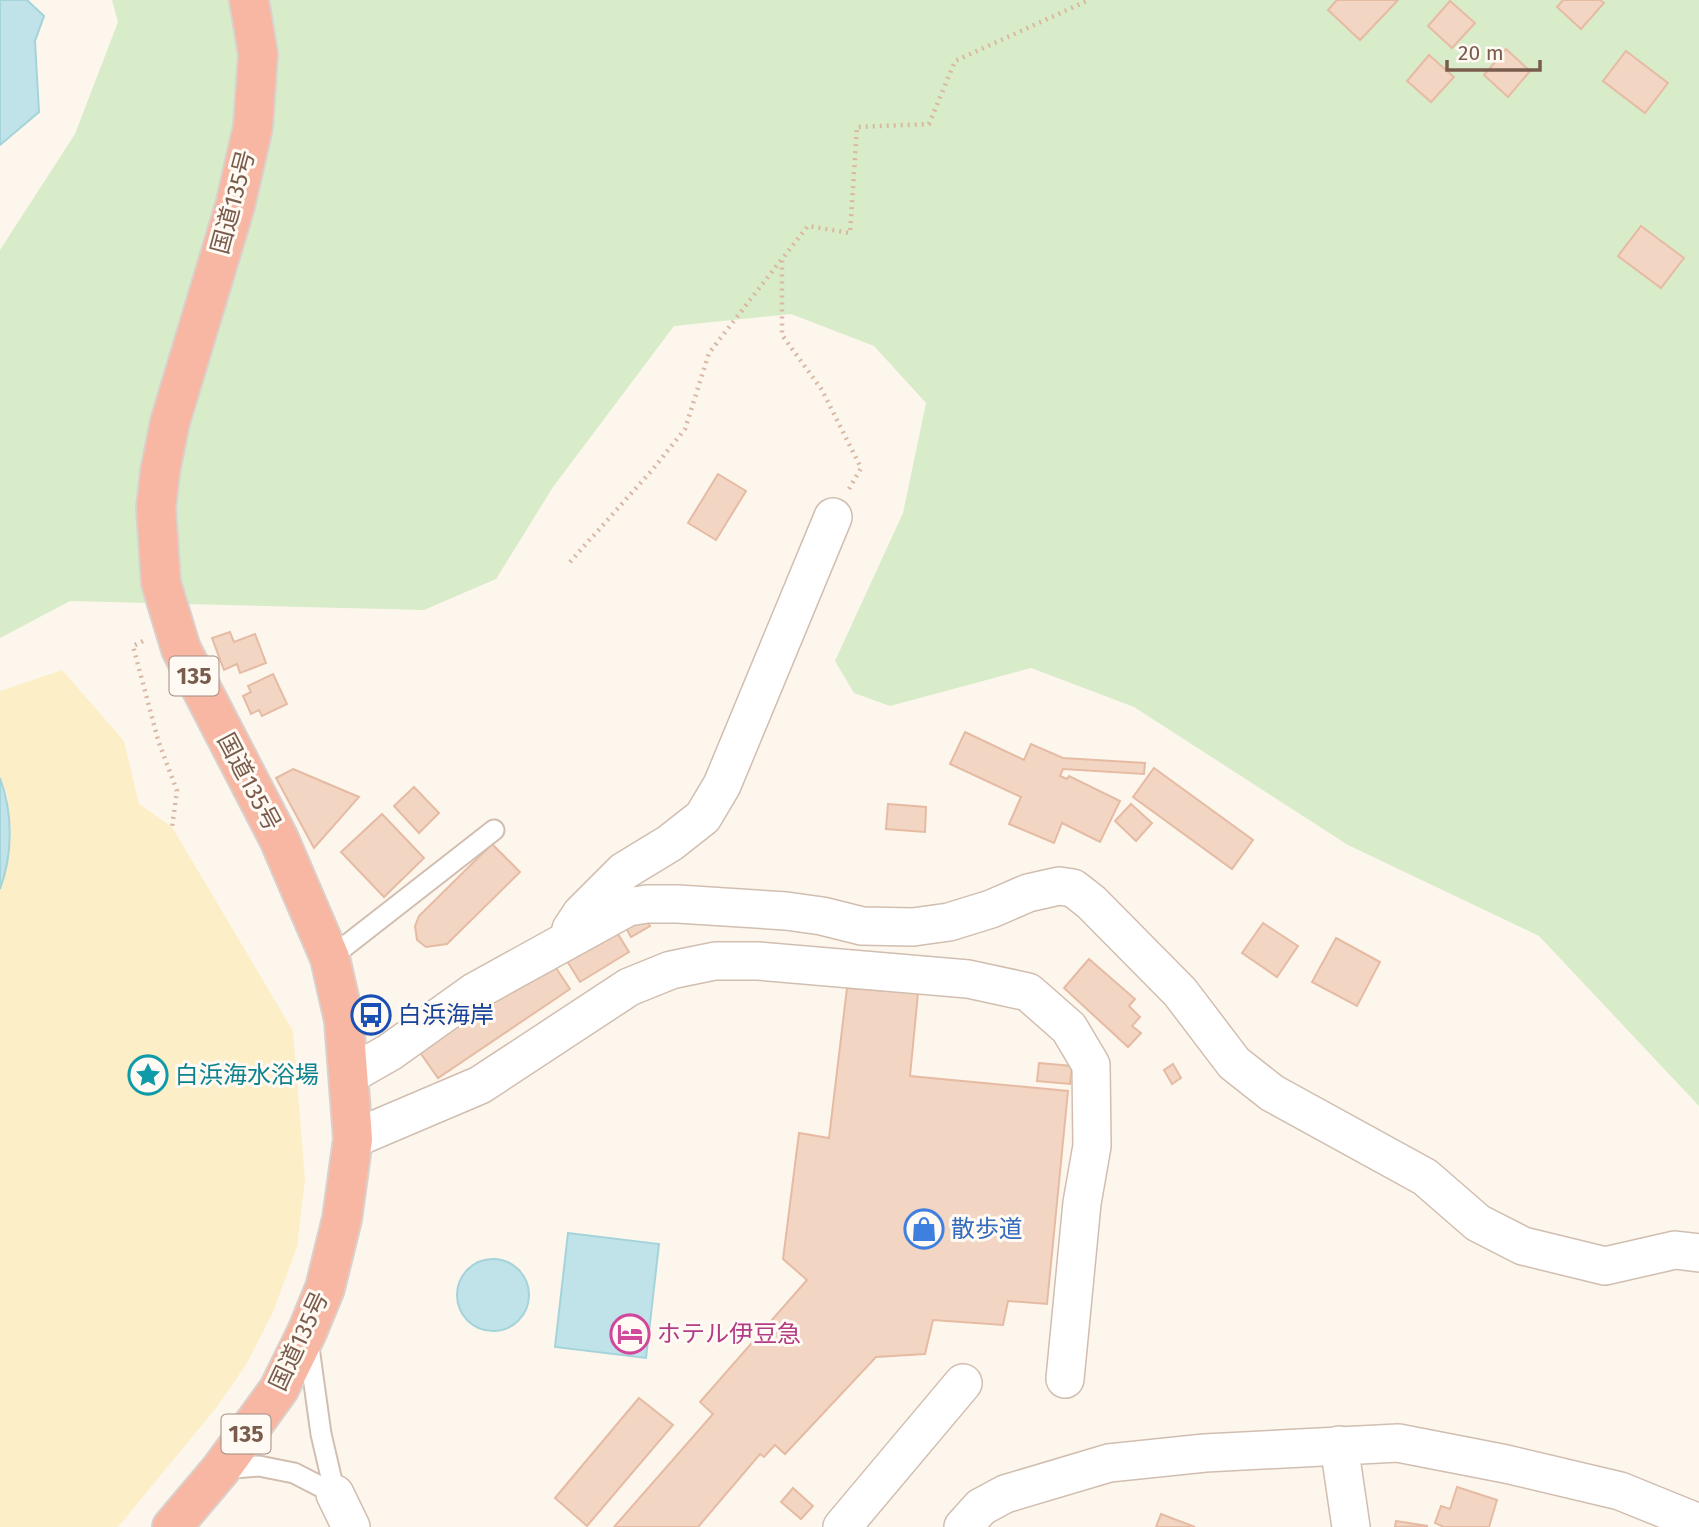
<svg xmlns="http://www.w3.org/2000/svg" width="1699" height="1527" font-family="'Fira Sans','Noto Sans JP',sans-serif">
	<rect width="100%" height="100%" fill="#fdf6ec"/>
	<polygon fill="#d8ecc9" points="112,0 1699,0 1699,1106 1539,936 1348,845 1134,707 1031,668 890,706 854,693 835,661 903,513 926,403 874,346 791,314 674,326 553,487 496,579 424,610 70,601 0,638 0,250 75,134 118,22"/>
	<polygon fill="#fcefc7" points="62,670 124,741 139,804 172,827 293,1031 305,1180 297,1247 273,1312 246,1365 216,1408 118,1527 0,1527 0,889 4,877 11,832 7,795 0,778 0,691"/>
	<g fill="#bfe3e8" stroke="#a5d3da" stroke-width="2">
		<polygon points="0,0 27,0 44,16 35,41 39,112 0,145"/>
		<path d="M0,778C13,813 13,854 0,889Z"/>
		<polygon points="568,1233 659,1244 646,1358 555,1347"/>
		<circle cx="493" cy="1295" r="36"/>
	</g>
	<g fill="#f3d5c3" stroke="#e6bba3" stroke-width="2">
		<polygon points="1337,0 1398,0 1360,40 1328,10"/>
		<polygon points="1563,0 1600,0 1604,3 1581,29 1557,7"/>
		<polygon points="1450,1 1475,23 1452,48 1428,26"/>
		<polygon points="1506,49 1530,71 1508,97 1484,75"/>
		<polygon points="1626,51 1668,83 1645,113 1603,81"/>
		<polygon points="1429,55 1454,77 1431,102 1407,81"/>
		<polygon points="1641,226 1684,258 1661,288 1618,256"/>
		<polygon points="718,474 746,491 716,540 688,523"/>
		<polygon points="230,632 234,642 255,634 266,663 240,673 237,664 224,670 212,638"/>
		<polygon points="273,674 287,704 262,716 259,710 251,714 243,696 251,692 248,686"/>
		<polygon points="965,732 1024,760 1031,744 1063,758 1145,763 1144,774 1063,769 1060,776 1067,779 1069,776 1120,801 1100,842 1062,823 1054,843 1009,824 1021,797 950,764"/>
		<polygon points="1154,768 1253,840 1232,869 1133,797"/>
		<polygon points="293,769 359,797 314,848 276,778"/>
		<polygon points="414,787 439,813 419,833 394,806"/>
		<polygon points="888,804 926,807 925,832 886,829"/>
		<polygon points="1131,804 1152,823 1136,841 1115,821"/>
		<polygon points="382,814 424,858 384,897 341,852"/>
		<polygon points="492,844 520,872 447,944 426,947 417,940 415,926 419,916"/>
		<polygon points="643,913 650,926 631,937 624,924"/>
		<polygon points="1263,923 1298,946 1277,977 1242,953"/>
		<polygon points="613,926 629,952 580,982 564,956"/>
		<polygon points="1336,938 1380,962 1357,1006 1312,982"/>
		<polygon points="1089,959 1135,999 1129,1006 1140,1017 1132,1026 1141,1033 1128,1047 1064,988"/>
		<polygon points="552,962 570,989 438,1078 419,1051"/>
		<polygon points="847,988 918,993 910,1076 1068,1091 1047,1304 1008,1301 1003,1325 933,1320 925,1354 876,1357 785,1454 775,1445 764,1457 760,1454 698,1527 614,1527 713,1414 700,1402 807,1280 783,1259 799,1133 829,1138"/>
		<polygon points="1039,1063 1072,1066 1070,1084 1037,1081"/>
		<polygon points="1173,1064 1181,1078 1172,1084 1164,1070"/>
		<polygon points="639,1398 673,1425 587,1526 555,1498"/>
		<polygon points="1457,1487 1497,1500 1489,1527 1444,1527 1435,1523 1441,1506 1450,1509"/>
		<polygon points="793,1488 813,1506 801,1519 781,1502"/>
		<polygon points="1161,1514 1195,1527 1156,1527"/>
		<polygon points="1396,1521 1428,1526 1395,1527"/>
	</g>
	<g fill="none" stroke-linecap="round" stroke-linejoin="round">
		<g stroke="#d1beb0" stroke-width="23">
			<g id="lane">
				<polyline points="330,958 494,830"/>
				<polyline points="308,1340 321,1434 335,1494"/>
				<polyline points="222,1469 259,1466 294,1473 335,1494"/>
			</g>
		</g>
		<g stroke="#d1beb0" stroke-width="40">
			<g id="street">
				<polyline points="571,929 581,914 624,871 670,843 703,817 722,785 833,517"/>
				<polyline points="348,1076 390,1052 474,992 628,907 647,904 678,904 786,911 822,916 862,926 913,927 949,922 991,909 1028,893 1059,886 1073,888 1091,902 1180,992 1234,1063 1272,1093 1425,1177 1478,1223 1523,1246 1605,1266 1675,1250 1699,1253"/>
				<polyline points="353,1139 480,1085 629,987 671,970 715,961 758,961 968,979 1028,992 1069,1028 1091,1065 1092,1146 1082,1203 1065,1379"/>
				<polyline points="1339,1445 1351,1527"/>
				<polyline points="335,1494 351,1527"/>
				<polyline points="842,1527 963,1383"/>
				<polyline points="963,1527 981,1507 1005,1494 1109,1463 1205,1453 1398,1443 1506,1464 1620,1491 1699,1523"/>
			</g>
		</g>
		<g stroke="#dad1cd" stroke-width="42">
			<polyline id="highway" points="172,1527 221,1469 279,1389 307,1332 325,1288 342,1219 353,1139 344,1020 330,958 279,839 181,649 161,583 156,508 160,472 170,422 235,206 253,127 258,54 249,0"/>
		</g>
		<g stroke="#d9b8a5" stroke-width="4.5" stroke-dasharray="2 5" stroke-linecap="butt">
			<polyline points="849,489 861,468 822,390 782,335 782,259 808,226 850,233 857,127 929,124 955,61 1089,0"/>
			<polyline points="570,562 653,469 685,429 709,353 781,260"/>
			<polyline points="143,641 133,646 158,740 177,791 172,827"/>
		</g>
		<use href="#lane" stroke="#fff" stroke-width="19"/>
		<use href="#street" stroke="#fff" stroke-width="37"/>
		<use href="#highway" stroke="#f7b7a3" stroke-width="38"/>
	</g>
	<defs>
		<g id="bus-ring" transform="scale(2.0125)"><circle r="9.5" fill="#fffaf3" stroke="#1a4fb4" stroke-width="1.5"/><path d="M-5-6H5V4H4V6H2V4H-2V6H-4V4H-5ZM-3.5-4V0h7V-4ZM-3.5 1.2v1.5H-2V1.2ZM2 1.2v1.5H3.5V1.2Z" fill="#1a4fb4"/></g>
		<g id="sight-ring" transform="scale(2.0125)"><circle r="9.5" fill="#fffaf3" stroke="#0f9aa8" stroke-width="1.5"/><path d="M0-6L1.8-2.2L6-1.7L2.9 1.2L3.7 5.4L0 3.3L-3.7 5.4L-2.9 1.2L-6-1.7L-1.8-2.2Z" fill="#0f9aa8"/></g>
		<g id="shop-ring" transform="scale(2.0125)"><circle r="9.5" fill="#fffaf3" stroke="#3f7fe0" stroke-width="1.5"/><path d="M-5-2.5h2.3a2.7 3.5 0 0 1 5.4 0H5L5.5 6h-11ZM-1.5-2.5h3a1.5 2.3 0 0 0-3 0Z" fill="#3f7fe0"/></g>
		<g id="hotel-ring" transform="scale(2.0125)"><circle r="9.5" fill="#fffaf3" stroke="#d1479c" stroke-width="1.5"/><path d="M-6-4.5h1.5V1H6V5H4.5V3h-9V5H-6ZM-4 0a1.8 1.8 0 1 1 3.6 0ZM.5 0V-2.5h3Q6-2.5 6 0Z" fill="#d1479c"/></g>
	</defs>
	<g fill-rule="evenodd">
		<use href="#bus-ring" x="371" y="1015"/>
		<use href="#sight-ring" x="148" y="1075"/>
		<use href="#shop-ring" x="924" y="1229"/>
		<use href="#hotel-ring" x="630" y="1334"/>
	</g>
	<g text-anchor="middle" stroke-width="6" stroke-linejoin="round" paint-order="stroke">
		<g fill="#fffaf3" stroke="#a28b7f" stroke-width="2">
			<rect x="169.5" y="656.5" width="49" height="39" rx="5"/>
			<rect x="221.5" y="1414.5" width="49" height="39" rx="5"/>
		</g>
		<g font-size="23" font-weight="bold" fill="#7a5c4d">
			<text x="194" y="684">135</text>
			<text x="246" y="1442">135</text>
		</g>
		<g font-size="24" fill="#7a5c4d" stroke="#fffaf3">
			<text transform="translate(233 202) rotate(-75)" y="8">国道135号</text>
			<text transform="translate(249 782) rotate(62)" y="8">国道135号</text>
			<text transform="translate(299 1341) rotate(-65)" y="8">国道135号</text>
		</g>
		<g font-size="24" fill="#164399" stroke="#fffaf3" text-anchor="start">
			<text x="398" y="1023">白浜海岸</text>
		</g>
		<g font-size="24" fill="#0d838f" stroke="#fffaf3" text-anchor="start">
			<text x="175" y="1083">白浜海水浴場</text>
		</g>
		<g font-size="24" fill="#366cbe" stroke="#fffaf3" text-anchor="start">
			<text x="951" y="1237">散歩道</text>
		</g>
		<g font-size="24" fill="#b23c85" stroke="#fffaf3" text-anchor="start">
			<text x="657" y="1342">ホテル伊豆急</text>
		</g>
	</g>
	<path d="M1447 60v10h93v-10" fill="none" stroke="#7a5c4d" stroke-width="3.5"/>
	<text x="1458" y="60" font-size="21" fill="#7a5c4d" stroke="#fffaf3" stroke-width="5" paint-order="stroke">20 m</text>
</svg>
